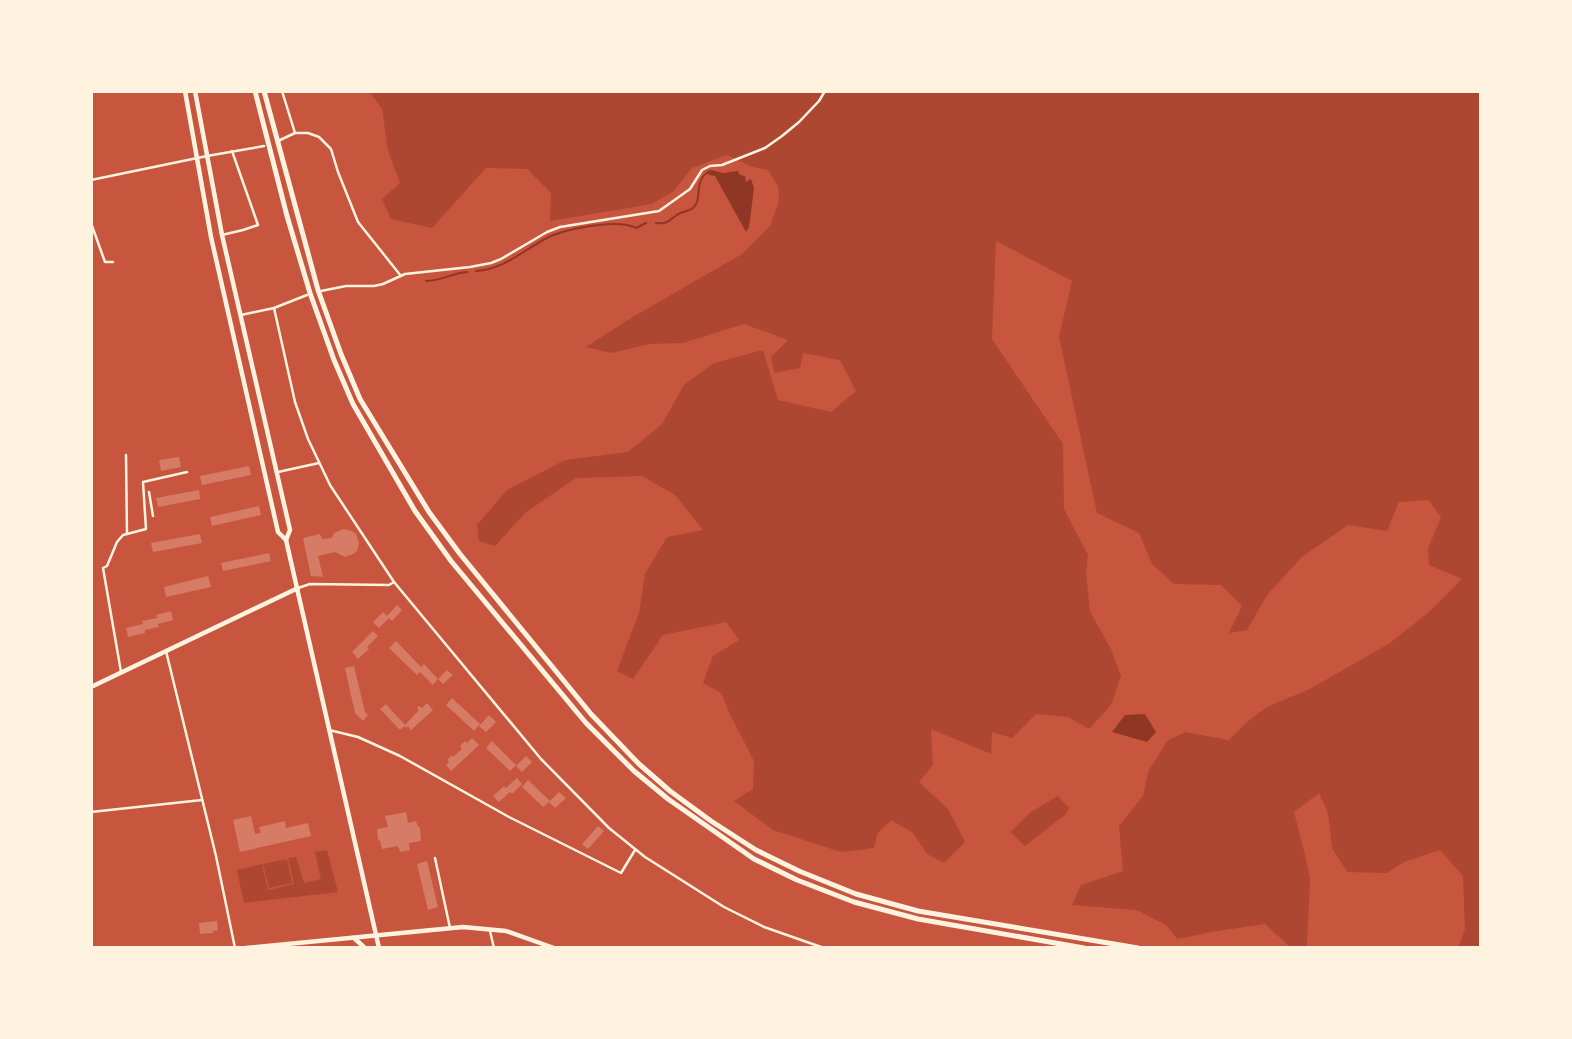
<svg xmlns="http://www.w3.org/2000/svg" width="1572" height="1039" font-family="Ubuntu,sans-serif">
	<rect width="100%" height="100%" fill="#c8553d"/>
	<g fill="#ae4732">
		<polygon points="369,91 1481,91 1481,948 1458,948 1465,929 1463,876 1440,850 1404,862 1387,873 1347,872 1332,848 1328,813 1319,793 1294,812 1306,859 1310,879 1307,945 1305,948 1291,948 1265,924 1217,931 1177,939 1166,925 1137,910 1072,905 1081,885 1123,871 1119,826 1143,796 1148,772 1167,741 1185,732 1229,740 1248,721 1267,707 1310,689 1390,643 1429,612 1462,579 1429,565 1428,548 1441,518 1429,500 1399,502 1387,531 1348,525 1302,557 1267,595 1247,630 1229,633 1242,606 1221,585 1174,584 1152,564 1139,533 1097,513 1059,337 1072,281 996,241 992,339 1063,444 1064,509 1088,555 1086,574 1090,611 1111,649 1121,676 1111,705 1089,729 1068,717 1036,714 1012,738 992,732 991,754 931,729 933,765 919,782 948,809 965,842 944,863 927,854 913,833 891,820 877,834 874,848 841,852 773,830 734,801 753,789 754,761 730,714 721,693 703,683 713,656 739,640 726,622 663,635 633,679 617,671 639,613 645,574 667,537 703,530 675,495 642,476 576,478 525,513 495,546 479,541 477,525 507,490 565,460 628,452 662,424 684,385 714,363 763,350 778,400 831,412 856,391 840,360 803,353 800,368 774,373 771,357 788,340 744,324 683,343 650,344 611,353 586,347 631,318 742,254 770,226 779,201 778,186 768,170 753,167 727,155 692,168 674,191 652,204 550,221 551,193 527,169 486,168 432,228 391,219 382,199 400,183 388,151 382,109"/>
		<polygon points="1058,796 1069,808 1065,815 1025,846 1010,832 1031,812"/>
		<polygon points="327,850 338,892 244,903 237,870 262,864 268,890 294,884 288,858 296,857 304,883 321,879 315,852"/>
		<polygon points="287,859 292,883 269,888 263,864"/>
	</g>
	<g fill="#8f3625">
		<polygon points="712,170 723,173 738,171 740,175 745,176 746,182 751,179 754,188 749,227 746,232 715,176 709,175 707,171"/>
		<polygon points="1145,714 1156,732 1147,742 1112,732 1125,715"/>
	</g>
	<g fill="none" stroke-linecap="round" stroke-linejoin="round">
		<g stroke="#8f3625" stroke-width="2">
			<path d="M656,223C668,224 668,221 677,215C681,211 688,212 693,208C703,200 693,182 708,172"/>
			<path d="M476,271C504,269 521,252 545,239C563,229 618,218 636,228L646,223"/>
			<path d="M426,281C442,281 452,273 467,272"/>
		</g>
	</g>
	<g fill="#d67c66">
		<polygon points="179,457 181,467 161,471 159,460"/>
		<polygon points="249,466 251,475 202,485 200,476"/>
		<polygon points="199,490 200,499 158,507 156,498"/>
		<polygon points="259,506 261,515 212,526 210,517"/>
		<polygon points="343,529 352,531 356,534 359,543 357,551 353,554 345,557 335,552 318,556 323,577 311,576 303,538 320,534 322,539 332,538 334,533"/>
		<polygon points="200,534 202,543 153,552 151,543"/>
		<polygon points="269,553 271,561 223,571 221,563"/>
		<polygon points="208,576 211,587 166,597 164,587"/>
		<polygon points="397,605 402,610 392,621 389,618 379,628 373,622 383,612 387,616"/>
		<polygon points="171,611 173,620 158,624 159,627 145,630 145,633 128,637 126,628 143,624 142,621 157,618 156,615"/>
		<polygon points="373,631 378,636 367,647 369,649 358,659 352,652"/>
		<polygon points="396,641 421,667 424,664 438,679 447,670 453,675 443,684 438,679 433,685 420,672 417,675 389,648"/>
		<polygon points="354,666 365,712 368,715 363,721 355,713 345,668"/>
		<polygon points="452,698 480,724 474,731 446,705"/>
		<polygon points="427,703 433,710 411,730 408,726 406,728 405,726 400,730 380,709 386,704 405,725 419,710 417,708 419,706 422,708"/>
		<polygon points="489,715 496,722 486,732 479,726"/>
		<polygon points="472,738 479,745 451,771 446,765 449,762 447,760 452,755 453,757 462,749 460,746 465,741 467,743"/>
		<polygon points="492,741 516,765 510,771 486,748"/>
		<polygon points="526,756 532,762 522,772 516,766"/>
		<polygon points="517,778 522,784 512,794 510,792 499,802 493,796 504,786 506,788"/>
		<polygon points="528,780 550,801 543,807 522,787"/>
		<polygon points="559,792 566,798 555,808 549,802"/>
		<polygon points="406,812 408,823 416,821 418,827 420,827 421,841 409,843 410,850 400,852 398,846 382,849 380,840 378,841 377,829 388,827 385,816"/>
		<polygon points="251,816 255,834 261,833 259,827 285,821 286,828 308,823 311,836 240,852 233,820"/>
		<polygon points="598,826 604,831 588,849 582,844"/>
		<polygon points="427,861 438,907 428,910 417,864"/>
		<polygon points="217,921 218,930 213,931 213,933 200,934 199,923"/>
	</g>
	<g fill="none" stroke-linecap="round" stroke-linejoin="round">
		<g stroke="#fff3e0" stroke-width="2.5">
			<polyline points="295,133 308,133 319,137 331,149 338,172 358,222 401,276"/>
			<polyline points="278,141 295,133 282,91"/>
			<polyline points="91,180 207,156 264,146"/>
			<polyline points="91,223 105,262 113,262"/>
			<polyline points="222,235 243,230 258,225 232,151"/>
			<polyline points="321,291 346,286 374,286 383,284 405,274 470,267 491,263 501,259 547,232 560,227 659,211 690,189 702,170 710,166 722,165 765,148 782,136 799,122 819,101 825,91"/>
			<polyline points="274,308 295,402 308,439 330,485 394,582 541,759 609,828 645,857 724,907 764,927 824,948"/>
			<polyline points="241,315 274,308 307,295"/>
			<polyline points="126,455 127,534"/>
			<polyline points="278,472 319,463"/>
			<polyline points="149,492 153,516"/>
			<polyline points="298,588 310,584 389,585 394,582"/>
			<polyline points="166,651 216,856 235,948"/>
			<polyline points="121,672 103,568 107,566 117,542 123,535 146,529 143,482 187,472"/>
			<polyline points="329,730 358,737 400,756 509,817 621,873 635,850"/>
			<polyline points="91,812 202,800"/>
			<polyline points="435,858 450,928"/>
			<polyline points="490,931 494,948"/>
		</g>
		<g stroke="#fff3e0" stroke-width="4.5">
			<polyline points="185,91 211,237 278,532 286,540"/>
			<polyline points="195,91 222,235 290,530 286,540 379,948"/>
			<polyline points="91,687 298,588"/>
			<polyline points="354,938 365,948"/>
			<polyline points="246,948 463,927 506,931 554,948"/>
		</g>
		<g stroke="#fff3e0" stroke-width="5">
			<polyline points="255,91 287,216 310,293 334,360 353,404 415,511 451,561 586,723 634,771 668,799 754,859 797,880 854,902 918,919 1084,948"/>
			<polyline points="264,91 318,290 341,354 360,399 429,512 460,554 591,714 639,764 670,791 711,821 756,850 799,871 856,894 918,911 1138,948"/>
		</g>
	</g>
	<rect width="1572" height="1039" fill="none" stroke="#fff3e0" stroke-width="186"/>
</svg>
